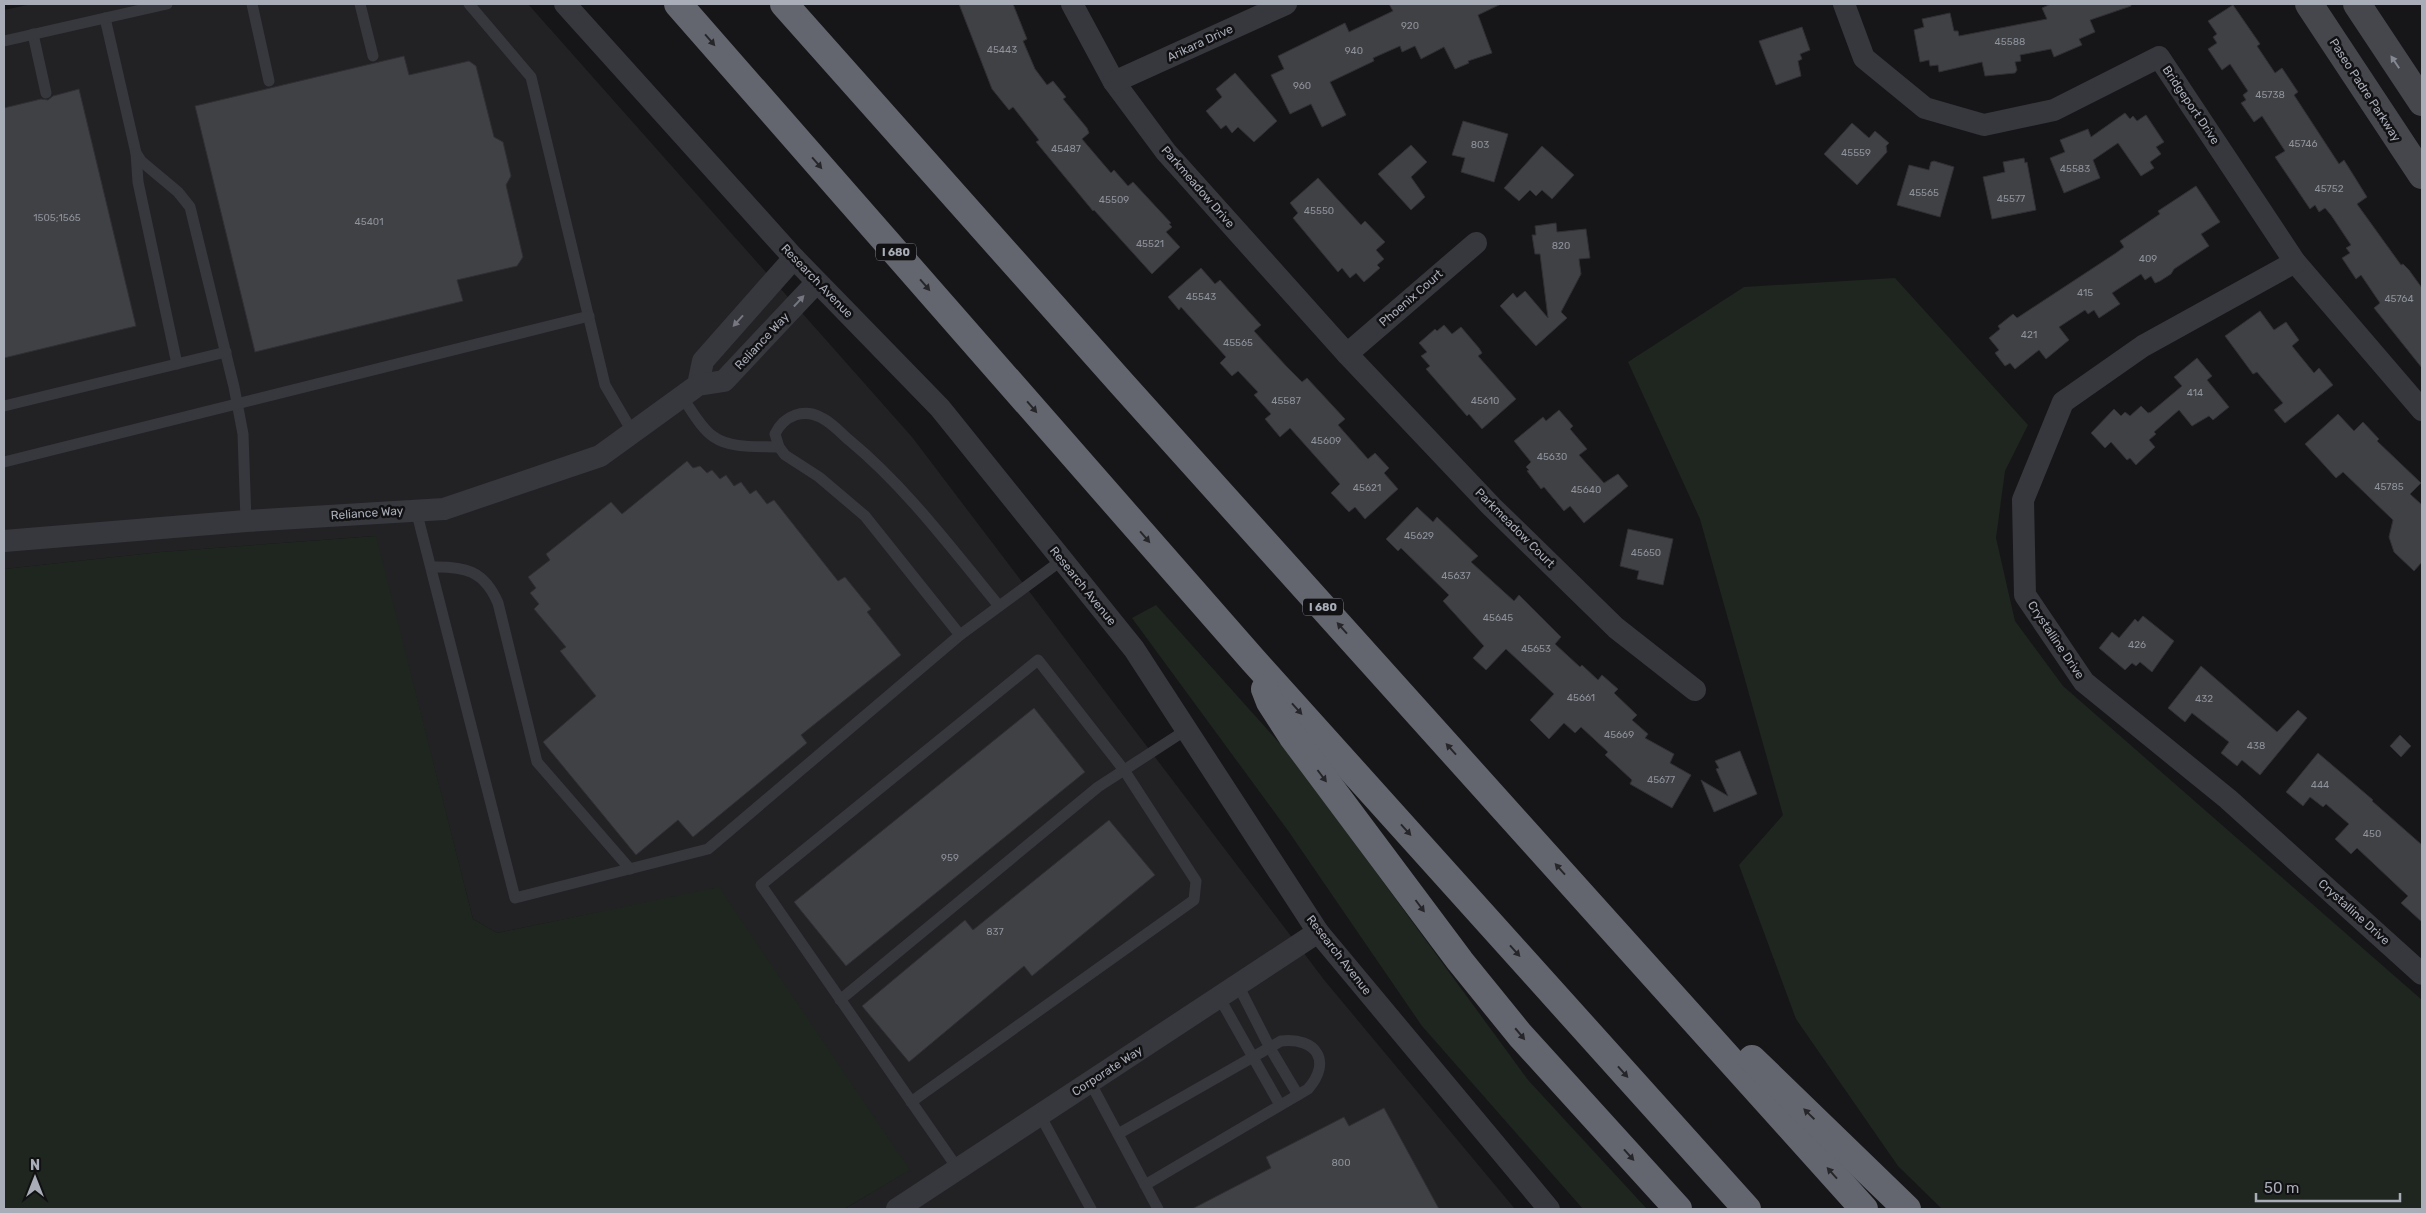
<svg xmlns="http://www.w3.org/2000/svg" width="2426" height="1213" font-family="Rubik,sans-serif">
	<rect width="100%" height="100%" fill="#161618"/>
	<polygon fill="#222225" points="32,4 528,4 912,437 1325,981 1515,1209 844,1209 909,1170 719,888 497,933 473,919 375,536 161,552 4,569 4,10"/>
	<g fill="#1e261f">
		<polygon points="1895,278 2028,425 2005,471 1996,538 2015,621 2063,686 2422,1000 2422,1209 1942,1209 1898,1166 1796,1019 1739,865 1783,815 1700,519 1628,362 1744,287"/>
		<polygon points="376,536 473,919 497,933 719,887 910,1170 844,1209 4,1209 4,569 161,552"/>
		<polygon points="1156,605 1291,756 1528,1080 1647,1209 1583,1209 1422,1026 1289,832 1132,618"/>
	</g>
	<g fill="#404145" stroke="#303034">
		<polygon points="959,4 1013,4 1027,39 1023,41 1035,69 1047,85 1053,81 1066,97 1063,99 1087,128 1089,133 1082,139 1111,173 1114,170 1128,186 1133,182 1171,223 1169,224 1172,227 1166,232 1180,247 1152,274 1094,210 1093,211 1036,142 1039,140 1013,107 1009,110 992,89"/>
		<polygon points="1389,4 1501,4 1478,15 1492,53 1468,61 1469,63 1455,69 1444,47 1421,59 1415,46 1402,52 1400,46 1373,58 1374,61 1330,82 1346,115 1322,127 1311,104 1290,114 1271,75 1284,69 1278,56 1345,23 1349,32 1393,11"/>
		<polygon points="2051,4 2131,4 2131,6 2090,20 2095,32 2079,39 2082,45 2054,57 2051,49 2020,55 2021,61 2015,62 2017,70 2015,73 1985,76 1982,62 1939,72 1938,65 1930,66 1929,60 1920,62 1914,30 1924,27 1922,19 1950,13 1954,31 1958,31 1959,36 2047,19 2042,8"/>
		<polygon points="2233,5 2260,44 2257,46 2275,73 2282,68 2298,92 2294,95 2339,164 2344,160 2367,197 2357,204 2401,265 2403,264 2409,270 2422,288 2422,368 2374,308 2380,303 2361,275 2356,279 2342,258 2350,253 2346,248 2351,245 2331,215 2325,208 2319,212 2315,205 2310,209 2275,157 2285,151 2262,116 2254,122 2241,103 2246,100 2243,95 2248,91 2230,64 2222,70 2208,49 2217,43 2213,37 2217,34 2208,21"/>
		<polygon points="1802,27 1810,50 1800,54 1802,59 1798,61 1801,76 1776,85 1759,41"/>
		<polygon points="404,56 409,75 469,61 476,66 494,137 503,142 511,176 506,185 523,257 517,266 457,280 463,301 255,352 195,106"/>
		<polygon points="1235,73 1277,121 1254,142 1238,127 1232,133 1226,125 1221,129 1206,111 1222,97 1216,89"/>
		<polygon points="79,89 136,326 4,358 4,108 41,99 48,100 53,96"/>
		<polygon points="2125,113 2130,119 2133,116 2137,121 2146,115 2164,142 2156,147 2161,154 2150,162 2154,168 2141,176 2118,143 2093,160 2100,178 2064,193 2050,158 2065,152 2060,140 2088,129 2091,137"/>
		<polygon points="1463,121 1508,134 1494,182 1461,172 1465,158 1452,155"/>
		<polygon points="1852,123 1869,138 1875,131 1889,143 1886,146 1887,152 1857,185 1824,154"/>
		<polygon points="1411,145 1427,162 1411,177 1425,197 1411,210 1378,174"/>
		<polygon points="1542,146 1574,175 1552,199 1542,190 1536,196 1530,190 1519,201 1504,188"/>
		<polygon points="2024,158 2025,163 2027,162 2036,210 1992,219 1983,177 2005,172 2003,162"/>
		<polygon points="1934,161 1954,167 1940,217 1897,205 1909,165 1929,170 1931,162"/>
		<polygon points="1318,178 1361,225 1365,221 1385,242 1376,250 1384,259 1377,265 1380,268 1364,282 1356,273 1350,278 1342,268 1338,272 1293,218 1298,213 1290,203"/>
		<polygon points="2196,186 2220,222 2201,234 2209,246 2174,269 2171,274 2160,281 2155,283 2151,276 2145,280 2141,274 2112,293 2120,304 2099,318 2094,310 2088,314 2085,310 2059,327 2069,340 2046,359 2039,350 2015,369 2010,363 2005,366 1995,353 1999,350 1989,338 2000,329 1998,326 2013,314 2017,318 2116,253 2124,247 2120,241 2160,214 2158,211"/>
		<polygon points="1556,223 1557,232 1586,229 1590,258 1579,259 1581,274 1561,312 1567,318 1536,346 1500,306 1513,293 1517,298 1525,291 1548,318 1540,254 1535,254 1532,235 1536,235 1535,226"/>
		<polygon points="1201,268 1215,284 1220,280 1261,325 1254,331 1287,367 1302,382 1307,378 1345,419 1338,425 1368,459 1375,453 1389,468 1384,473 1398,489 1365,519 1355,507 1349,512 1331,493 1340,484 1290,428 1280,437 1265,419 1271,414 1254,395 1258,392 1238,371 1232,376 1220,363 1226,357 1181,307 1179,310 1168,297"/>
		<polygon points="2260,311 2274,330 2286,322 2299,340 2292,346 2314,373 2319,368 2333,385 2285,423 2274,410 2283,403 2257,372 2253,374 2225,336"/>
		<polygon points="1444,325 1452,334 1461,327 1479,348 1482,353 1478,356 1516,399 1482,429 1469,414 1467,416 1426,369 1430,366 1421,356 1427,352 1419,343 1435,329 1437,331"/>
		<polygon points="2197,358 2212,376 2207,380 2229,407 2213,420 2209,416 2192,426 2179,410 2154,432 2156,434 2149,440 2155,447 2136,465 2130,458 2127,460 2111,442 2105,448 2091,433 2114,409 2121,416 2125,412 2130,416 2141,406 2148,413 2151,412 2182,386 2174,377"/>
		<polygon points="1559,410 1573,426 1570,429 1587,449 1579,455 1604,483 1618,474 1628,486 1584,523 1570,506 1564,511 1544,487 1541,489 1527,471 1529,470 1526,467 1531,462 1514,441 1543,417 1546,421"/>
		<polygon points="2338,414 2354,431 2363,422 2379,439 2377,441 2421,483 2410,494 2422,505 2422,562 2414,571 2394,552 2389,537 2393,520 2343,472 2336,478 2305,444"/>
		<polygon points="687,461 693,468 700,466 707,473 712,470 720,479 726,475 734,486 741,482 750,494 756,490 767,504 774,500 838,581 845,577 871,609 867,612 901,655 801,735 807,743 693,837 678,820 636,855 543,742 596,696 560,651 566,647 534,609 539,604 530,593 536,588 528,577 550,560 546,554 611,502 622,514"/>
		<polygon points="1417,507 1433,522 1437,517 1478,556 1471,562 1482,572 1514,601 1519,595 1561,637 1555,644 1580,667 1582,665 1598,680 1602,675 1618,689 1614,693 1637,715 1632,720 1648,734 1645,738 1674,754 1670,763 1691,775 1672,808 1630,784 1632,780 1605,755 1608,752 1581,727 1575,733 1564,723 1549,739 1530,720 1554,694 1506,649 1486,670 1473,658 1484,646 1443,601 1449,595 1401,548 1398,551 1386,539"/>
		<polygon points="1628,529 1673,539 1663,585 1637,579 1639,571 1620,566"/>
		<polygon points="2143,616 2174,641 2152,672 2140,662 2136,666 2132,663 2125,670 2099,648 2112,632 2119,638 2135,619 2138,622"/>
		<polygon points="2201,666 2277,732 2298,710 2307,718 2260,775 2242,760 2237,766 2221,753 2229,742 2192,713 2185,722 2168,708"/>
		<polygon points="1034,708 1085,772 846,966 794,902"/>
		<polygon points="2400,735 2411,746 2401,757 2390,746"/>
		<polygon points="1740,751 1757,794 1714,812 1701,780 1728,796 1716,769 1719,768 1715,761"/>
		<polygon points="2318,753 2373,800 2372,801 2422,845 2422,922 2401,903 2408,896 2357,848 2351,854 2335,839 2349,824 2326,804 2323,807 2310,797 2303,806 2286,792"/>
		<polygon points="1109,820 1155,875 1032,976 1024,966 909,1062 862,1006 965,920 973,930"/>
		<polygon points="1384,1108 1439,1209 1192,1209 1271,1168 1266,1157 1344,1117 1349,1126"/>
	</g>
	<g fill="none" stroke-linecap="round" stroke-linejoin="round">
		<g stroke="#37383d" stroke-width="11">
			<polyline points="252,4 269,81"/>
			<polyline points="360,4 373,56"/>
			<polyline points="469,4 531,77 605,385 633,433"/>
			<polyline points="105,18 136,153 141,161 178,192 190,207 234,387 243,434 246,521"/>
			<polyline points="33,34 46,93"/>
			<polyline points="4,41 167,4"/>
			<polyline points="136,153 138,182 177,364"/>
			<path d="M682,397C691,409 701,429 714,437C731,449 759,446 779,447"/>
			<polyline points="4,406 226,352"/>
			<polyline points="4,462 589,316"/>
			<polyline points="416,510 515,898 708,849 960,635 1062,560"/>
			<path d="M431,567C464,566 484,570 498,603L537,762L630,869"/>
			<path d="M960,635L865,516L819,477L785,455L779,447L775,434C784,415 804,408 822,418C832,423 841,433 849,440C906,487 952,549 999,606"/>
			<polyline points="1238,985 1270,1048 1298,1095"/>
			<polyline points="1219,997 1280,1105"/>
			<polyline points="840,1000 1098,787 1186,730"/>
			<polyline points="1090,1082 1158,1209"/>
			<polyline points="911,1102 1194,900 1196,881 1124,770 1038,660 761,885 958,1169"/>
			<polyline points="1040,1115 1091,1209"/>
			<path d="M1118,1134L1281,1041C1317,1037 1332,1062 1308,1089L1145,1185"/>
		</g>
		<g stroke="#37383d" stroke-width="22">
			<polyline points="565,4 794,258 940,408 1134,649 1318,932 1549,1209"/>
			<polyline points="1072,4 1114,82 1166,152 1347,354 1492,507 1616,628 1695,690"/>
			<polyline points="1844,4 1864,58 1925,108 1984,125 2054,110 2159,57 2295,262 2422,410"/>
			<polyline points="1114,82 1286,4"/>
			<polyline points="2295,262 2143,346 2063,402 2023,500 2025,595 2084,682 2228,799 2422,974"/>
			<polyline points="1347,354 1476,243"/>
			<polyline points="698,385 703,361 794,258"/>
			<polyline points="4,541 246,521 444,509 600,456 698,385 724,381 817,282"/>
			<polyline points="897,1209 1318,932"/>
		</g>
		<g stroke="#45474d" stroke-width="28">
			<polyline points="2309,4 2422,175"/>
			<polyline points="2357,4 2422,102"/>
		</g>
		<g stroke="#63666e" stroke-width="28">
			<polyline points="678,4 1253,660 1747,1209"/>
			<polyline points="784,4 1123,385 1864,1209"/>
			<polyline points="1265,689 1270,702 1292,736 1460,961 1520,1035 1678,1209"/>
			<polyline points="1752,1059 1907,1209"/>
		</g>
	</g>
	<defs><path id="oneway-solid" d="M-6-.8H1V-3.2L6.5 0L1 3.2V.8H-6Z" transform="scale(1.25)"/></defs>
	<g fill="#26262a">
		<use href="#oneway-solid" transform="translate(710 40) rotate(49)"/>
		<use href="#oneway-solid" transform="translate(817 163) rotate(49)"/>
		<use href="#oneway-solid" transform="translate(925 285) rotate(49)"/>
		<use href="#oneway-solid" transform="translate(1032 407) rotate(49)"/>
		<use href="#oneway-solid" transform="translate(1145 537) rotate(49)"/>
		<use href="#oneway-solid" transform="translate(1342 628) rotate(-132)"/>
		<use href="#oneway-solid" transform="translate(1297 709) rotate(48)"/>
		<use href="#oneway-solid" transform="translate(1451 749) rotate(-132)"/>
		<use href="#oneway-solid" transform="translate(1322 776) rotate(53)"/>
		<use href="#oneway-solid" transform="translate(1406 830) rotate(48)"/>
		<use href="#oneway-solid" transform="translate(1560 869) rotate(-132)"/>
		<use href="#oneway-solid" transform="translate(1420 906) rotate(53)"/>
		<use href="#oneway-solid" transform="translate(1515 951) rotate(48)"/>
		<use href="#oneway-solid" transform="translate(1520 1034) rotate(50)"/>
		<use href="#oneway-solid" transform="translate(1623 1072) rotate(48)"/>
		<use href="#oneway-solid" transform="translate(1809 1114) rotate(-136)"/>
		<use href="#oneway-solid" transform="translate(1629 1155) rotate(48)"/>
		<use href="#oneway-solid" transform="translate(1832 1173) rotate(-132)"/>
	</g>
	<use fill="#858993" href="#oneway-solid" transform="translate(2395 62) rotate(-124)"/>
	<g fill="#757881">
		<use href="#oneway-solid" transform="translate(799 301) rotate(-47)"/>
		<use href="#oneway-solid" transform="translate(738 321) rotate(132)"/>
	</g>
	<g text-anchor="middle" stroke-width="5" stroke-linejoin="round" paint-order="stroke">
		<g font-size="10" fill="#8e929b">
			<text x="1410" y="29">920</text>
			<text x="2010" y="45">45588</text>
			<text x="1002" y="53">45443</text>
			<text x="1354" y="54">940</text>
			<text x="1302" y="89">960</text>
			<text x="2270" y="98">45738</text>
			<text x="2303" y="147">45746</text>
			<text x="1480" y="148">803</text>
			<text x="1066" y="152">45487</text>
			<text x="1856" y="156">45559</text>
			<text x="2075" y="172">45583</text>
			<text x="2329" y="192">45752</text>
			<text x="1924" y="196">45565</text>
			<text x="2011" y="202">45577</text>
			<text x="1114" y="203">45509</text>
			<text x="1319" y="214">45550</text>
			<text x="57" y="221">1505;1565</text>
			<text x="369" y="225">45401</text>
			<text x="1150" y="247">45521</text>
			<text x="1561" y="249">820</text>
			<text x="2148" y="262">409</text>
			<text x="2085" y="296">415</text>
			<text x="1201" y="300">45543</text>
			<text x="2399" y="302">45764</text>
			<text x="2029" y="338">421</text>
			<text x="1238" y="346">45565</text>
			<text x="2195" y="396">414</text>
			<text x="1286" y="404">45587</text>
			<text x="1485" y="404">45610</text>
			<text x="1326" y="444">45609</text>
			<text x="1552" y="460">45630</text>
			<text x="2389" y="490">45785</text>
			<text x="1367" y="491">45621</text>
			<text x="1586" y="493">45640</text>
			<text x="1419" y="539">45629</text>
			<text x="1646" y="556">45650</text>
			<text x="1456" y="579">45637</text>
			<text x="1498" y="621">45645</text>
			<text x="2137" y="648">426</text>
			<text x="1536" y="652">45653</text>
			<text x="1581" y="701">45661</text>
			<text x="2204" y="702">432</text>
			<text x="1619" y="738">45669</text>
			<text x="2256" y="749">438</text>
			<text x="1661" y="783">45677</text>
			<text x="2320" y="788">444</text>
			<text x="2372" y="837">450</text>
			<text x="950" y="861">959</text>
			<text x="995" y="935">837</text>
			<text x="1341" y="1166">800</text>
		</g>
		<g fill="#111113" stroke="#7b7e86" stroke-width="1">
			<rect x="876" y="243.5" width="40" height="17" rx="4"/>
			<rect x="1303" y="598.5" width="40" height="17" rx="4"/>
		</g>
		<g font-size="11" font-weight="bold" fill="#a8adb8">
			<text x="896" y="256">I 680</text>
			<text x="1323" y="611">I 680</text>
		</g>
		<g font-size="12" fill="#a8adb8" stroke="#111113">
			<text transform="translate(1200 43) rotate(-25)" y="4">Arikara Drive</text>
			<text transform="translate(2365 90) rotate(57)" y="4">Paseo Padre Parkway</text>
			<text transform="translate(2191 105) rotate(56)" y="4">Bridgeport Drive</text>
			<text transform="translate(1198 187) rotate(49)" y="4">Parkmeadow Drive</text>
			<text transform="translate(817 281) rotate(46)" y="4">Research Avenue</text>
			<text transform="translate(1411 298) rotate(-41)" y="4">Phoenix Court</text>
			<text transform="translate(762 341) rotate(-47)" y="4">Reliance Way</text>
			<text transform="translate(367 513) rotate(-4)" y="4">Reliance Way</text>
			<text transform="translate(1515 528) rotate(45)" y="4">Parkmeadow Court</text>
			<text transform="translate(1083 586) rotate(51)" y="4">Research Avenue</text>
			<text transform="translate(2056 640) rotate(56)" y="4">Crystalline Drive</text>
			<text transform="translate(2354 912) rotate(42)" y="4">Crystalline Drive</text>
			<text transform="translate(1339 955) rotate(52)" y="4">Research Avenue</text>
			<text transform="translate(1107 1071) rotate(-33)" y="4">Corporate Way</text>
		</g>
	</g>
	<rect width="2426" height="1213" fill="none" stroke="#a8adb8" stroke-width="10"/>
	<g transform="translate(35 1178)" stroke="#111113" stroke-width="4" paint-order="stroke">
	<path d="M0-4L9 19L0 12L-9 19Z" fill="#a8adb8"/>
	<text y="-8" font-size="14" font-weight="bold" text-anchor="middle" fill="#a8adb8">N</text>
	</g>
	<path d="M2256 1193v8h144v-8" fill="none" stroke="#a8adb8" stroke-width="2.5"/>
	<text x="2264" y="1193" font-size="15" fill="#a8adb8" stroke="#111113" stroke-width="4" paint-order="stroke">50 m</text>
</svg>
